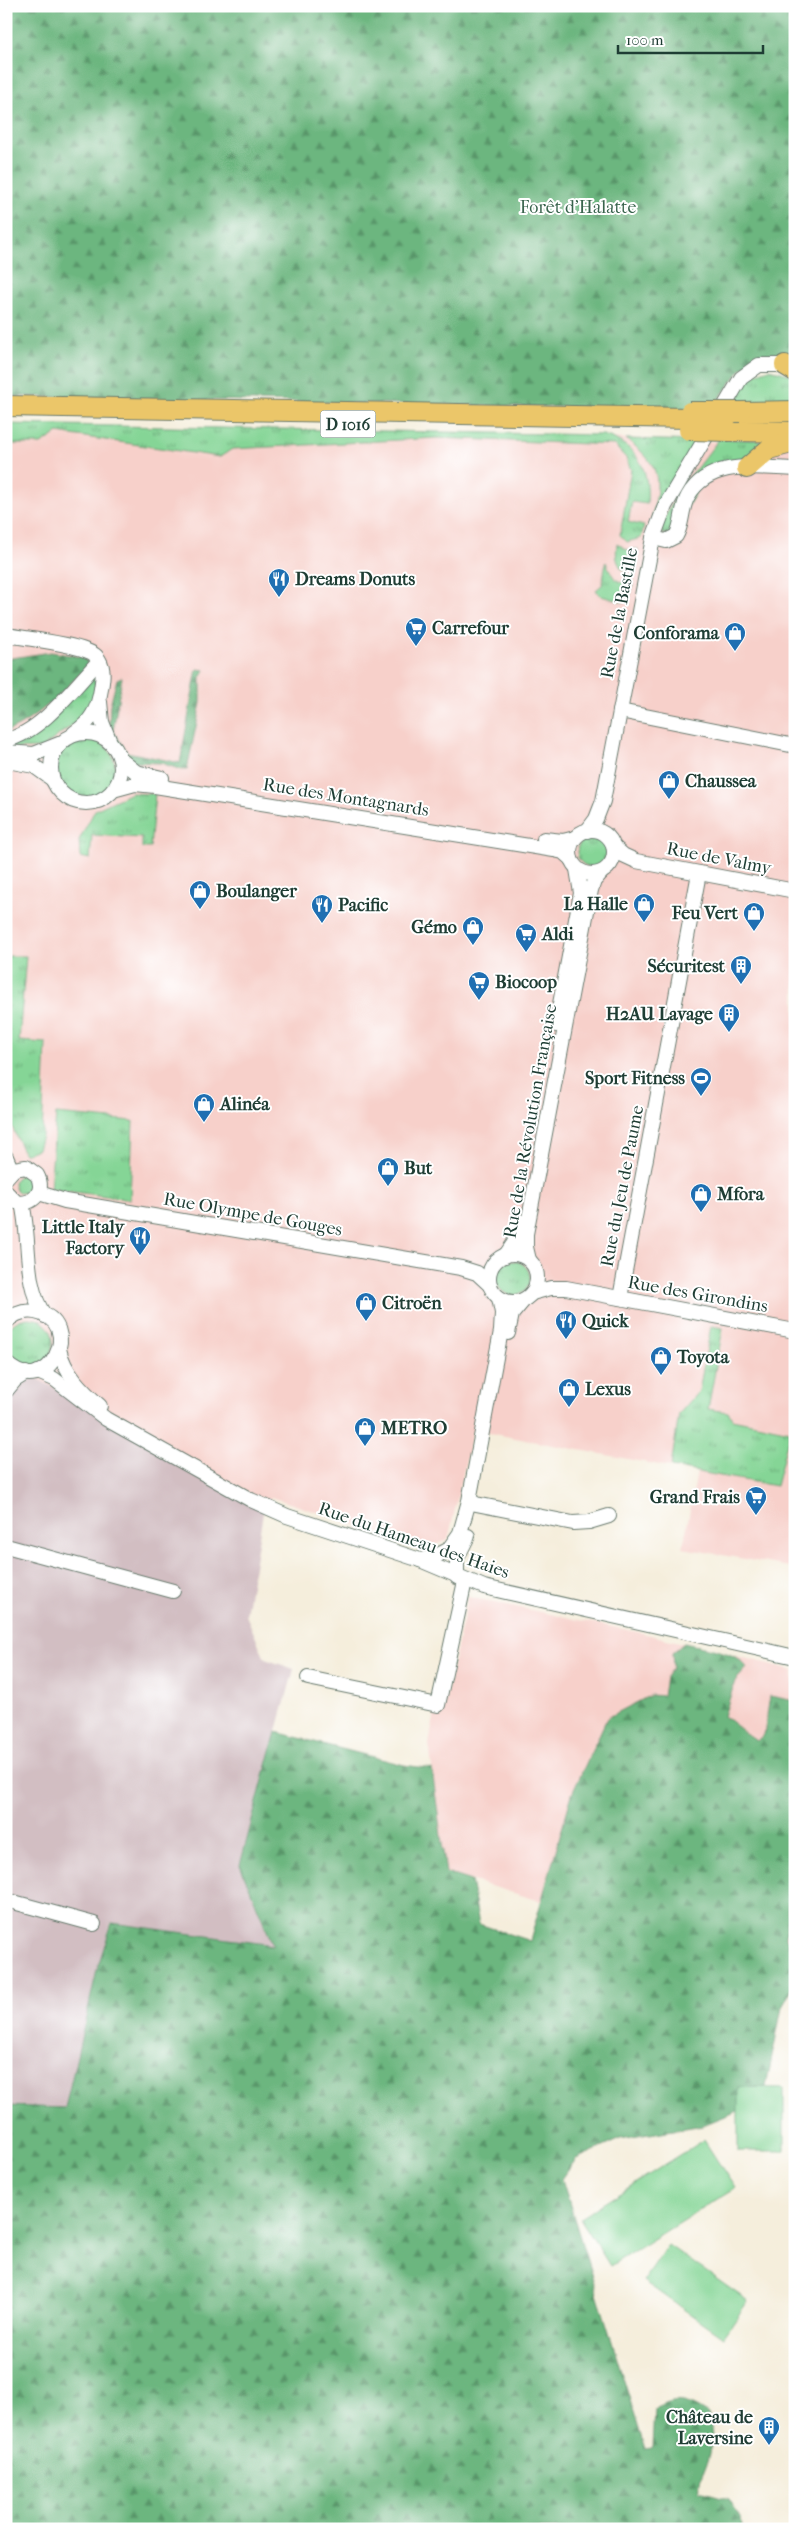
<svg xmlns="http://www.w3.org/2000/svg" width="801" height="2535" font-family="'IM FELL French Canon',serif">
	<defs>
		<pattern id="grass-tufts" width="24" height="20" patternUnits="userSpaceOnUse" patternTransform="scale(1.25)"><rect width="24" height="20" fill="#85d596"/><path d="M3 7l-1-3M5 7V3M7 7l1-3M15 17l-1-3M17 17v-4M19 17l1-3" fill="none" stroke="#6cae7b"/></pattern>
		<pattern id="forest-firs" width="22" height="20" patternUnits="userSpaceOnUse" patternTransform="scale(1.25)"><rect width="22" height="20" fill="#6cb67f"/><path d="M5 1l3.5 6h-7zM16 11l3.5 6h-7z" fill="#589569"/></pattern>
	</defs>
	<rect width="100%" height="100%" fill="#fff"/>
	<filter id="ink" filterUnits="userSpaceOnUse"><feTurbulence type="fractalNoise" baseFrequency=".02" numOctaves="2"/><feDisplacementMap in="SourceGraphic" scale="10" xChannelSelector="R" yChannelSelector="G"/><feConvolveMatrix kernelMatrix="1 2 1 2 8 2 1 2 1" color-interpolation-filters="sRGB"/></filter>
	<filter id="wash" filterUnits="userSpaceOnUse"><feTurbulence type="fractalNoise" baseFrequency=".0096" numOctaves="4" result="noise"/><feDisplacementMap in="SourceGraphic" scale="20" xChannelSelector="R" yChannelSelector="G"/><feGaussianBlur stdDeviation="1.12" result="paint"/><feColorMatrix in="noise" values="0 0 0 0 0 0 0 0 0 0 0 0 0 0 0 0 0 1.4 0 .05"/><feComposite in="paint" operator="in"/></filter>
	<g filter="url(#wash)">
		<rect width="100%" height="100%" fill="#f5eedc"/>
		<g fill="#f7d0ca">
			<polygon points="6,430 652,439 795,445 795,1568 683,1548 697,1472 473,1430 448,1540 425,1548 271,1497 264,1507 6,1363"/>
			<polygon points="468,1597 642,1633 793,1670 795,1976 446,1873 429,1744 435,1713 443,1711"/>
		</g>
		<polygon fill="#d2bec2" points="6,1363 80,1401 264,1507 246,1615 265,1659 294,1669 240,1865 273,1946 111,1923 91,1995 65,2108 6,2106"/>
		<g fill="url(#grass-tufts)" stroke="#528965">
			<path d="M770,369L795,376V406L729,410C741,389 745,375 770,369Z"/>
			<path d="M6,424L603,435C638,445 650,470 647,504L632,502L628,522L644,526L641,538L627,542L620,535L631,470L626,458L614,445L436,438L232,449L220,457L58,433L41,444H6Z"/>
			<path d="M626,439L701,441L652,518C661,478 661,465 626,439Z"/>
			<path d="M719,439L757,440L762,444L747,464L709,469L672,534H662C658,511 705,459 719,439Z"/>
			<path d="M617,543L627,550L638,549L634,567L623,570C615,561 616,554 617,543Z"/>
			<path d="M606,562C614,579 613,581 633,585L629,599L623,602L601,596L596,590L602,585Z"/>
			<polygon points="91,678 96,680 92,710 42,748 6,749"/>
			<circle cx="86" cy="768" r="29"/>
			<polygon points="131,793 155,794 150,848 142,848 142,838 92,835 90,859 80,857 79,840 95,810"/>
			<circle cx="592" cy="852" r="15"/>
			<polygon points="6,956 26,956 19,1041 46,1043 42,1136 38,1149 24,1154 6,1113"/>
			<polygon points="56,1114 133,1121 130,1199 50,1189"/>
			<circle cx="23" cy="1184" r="9"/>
			<circle cx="513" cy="1278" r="17"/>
			<circle cx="29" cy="1342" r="24"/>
			<polygon points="711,1326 723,1328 708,1409 728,1412 732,1419 790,1431 776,1486 671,1467 679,1414 699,1391"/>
		</g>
		<g fill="url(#forest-firs)" stroke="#467a5a">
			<polygon points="6,6 795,6 795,365 758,358 741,369 710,410 6,396"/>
			<path d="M51,652L82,657L87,661V667C62,692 39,718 6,732V659Z"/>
			<polygon points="197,669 205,670 201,677 201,703 187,769 182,770 161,763 133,762 127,759 109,729 110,705 117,679 122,677 113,731 127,752 180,763"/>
			<path d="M684,1643C702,1648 737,1650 747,1668L735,1681L724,1716L756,1741L764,1735L770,1696L795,1701V1738L787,1774L795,1791V1896L788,1904L786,1938L795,1950V1983L782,2007L766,2087H738V2111L703,2125L620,2139L576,2159L562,2179L645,2449L652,2448L654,2409C678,2397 686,2400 708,2414C713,2429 713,2445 708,2461C704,2472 698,2478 700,2491L729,2499L740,2517L741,2529H6V2106L65,2108L98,1966L112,1923L273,1945L240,1865L276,1732L404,1765L432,1769L446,1873L471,1881L479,1924L530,1941L572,1794L607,1718L651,1695L663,1696L666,1677L673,1667L672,1653Z"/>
		</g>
		<g fill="#85d596" stroke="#528965">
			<polygon points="738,2087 784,2088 784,2151 738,2151"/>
			<polygon points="704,2140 735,2188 610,2266 580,2218"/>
			<polygon points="668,2245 748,2301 723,2337 643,2281"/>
		</g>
	</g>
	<g filter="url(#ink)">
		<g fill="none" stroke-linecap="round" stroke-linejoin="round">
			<g stroke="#6a7b6f" stroke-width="16">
				<g id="minor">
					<path d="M653,538L666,541L676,536C683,524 681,508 688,496C710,458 759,468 795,469"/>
					<path d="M6,635C23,638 86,645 96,656C105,666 103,677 101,689C98,709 91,722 74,733"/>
					<polyline points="100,702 102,722 110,742"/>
					<polyline points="620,711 795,746"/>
					<circle cx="86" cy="768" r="35"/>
					<path d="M6,740C42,732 74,687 99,661"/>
					<polyline points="6,752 34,754 59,744"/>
					<polyline points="120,759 136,772 162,778"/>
					<polyline points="7,761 34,766 52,779"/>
					<polyline points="113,790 135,784 155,786 554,850 563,852 571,859"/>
					<circle cx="592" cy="852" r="22"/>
					<polyline points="587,831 596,819 603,801 653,538 665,506 741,378 759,365 785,365"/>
					<polyline points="544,839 563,841 575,838"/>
					<polyline points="613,846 623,855 636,861 795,891"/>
					<polyline points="556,1025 581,893 577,869"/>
					<polyline points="6,1157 12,1171"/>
					<path d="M6,1178L14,1169L26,1167L37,1175C46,1191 33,1206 16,1202L6,1192"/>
					<polyline points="39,1193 65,1201 461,1268 477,1273 490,1285"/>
					<path d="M22,1203C31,1240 23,1285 45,1316"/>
					<circle cx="513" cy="1278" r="24"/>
					<polyline points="505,1256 514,1243 519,1221"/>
					<polyline points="529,1260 526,1247 526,1234 591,890 594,881 601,873"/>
					<polyline points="532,1293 551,1288 566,1288 795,1331"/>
					<polyline points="620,1298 699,873"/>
					<path d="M6,1322C14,1314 24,1310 35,1312C87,1321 48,1403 6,1363"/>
					<polyline points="508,1333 512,1314 523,1301"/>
					<path d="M59,1349C64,1373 83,1391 100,1406"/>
					<polyline points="38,1372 54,1379 106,1419 251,1500 287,1516 420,1560 484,1587 795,1657"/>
					<polyline points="6,1391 15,1380 26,1373"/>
					<polyline points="470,1496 471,1501 476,1504 573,1523 589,1522 609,1516"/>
					<polyline points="6,1546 173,1591"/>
					<polyline points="420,1560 434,1557 448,1550 460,1533 469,1501 501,1331 502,1313 499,1298"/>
					<polyline points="457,1577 457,1558 468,1536"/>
					<polyline points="308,1678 438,1705 465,1581"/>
					<polyline points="6,1900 94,1924"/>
				</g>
			</g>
			<g stroke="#6a7b6f" stroke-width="22">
				<g id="highway">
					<polyline points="785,365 795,371"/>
					<polyline points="6,406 690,418"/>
					<polyline points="740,412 795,411"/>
					<polyline points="730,431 795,432"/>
					<polyline points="747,468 769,449 795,442"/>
				</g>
			</g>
			<use href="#minor" stroke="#fff" stroke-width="14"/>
			<use href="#highway" stroke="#ebc669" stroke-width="20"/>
			<g stroke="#6a7b6f" stroke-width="22" stroke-linecap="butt">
				<g id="highway-bridge">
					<polyline points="690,412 740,412"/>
					<polyline points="689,430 730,431"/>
				</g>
			</g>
			<use href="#highway-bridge" stroke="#ebc669" stroke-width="20"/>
		</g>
	</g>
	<defs>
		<g id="restaurant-pin" transform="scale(1.125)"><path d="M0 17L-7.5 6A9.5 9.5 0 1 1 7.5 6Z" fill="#1f6fb2" stroke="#fff"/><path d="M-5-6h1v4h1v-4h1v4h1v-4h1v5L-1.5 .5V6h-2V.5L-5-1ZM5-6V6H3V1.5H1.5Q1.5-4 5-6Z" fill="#fff"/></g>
		<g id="supermarket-pin" transform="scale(1.125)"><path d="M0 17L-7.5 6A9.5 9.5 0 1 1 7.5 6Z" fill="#1f6fb2" stroke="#fff"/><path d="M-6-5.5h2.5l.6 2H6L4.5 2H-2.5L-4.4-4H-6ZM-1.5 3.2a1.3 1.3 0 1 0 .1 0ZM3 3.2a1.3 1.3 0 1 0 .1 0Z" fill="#fff"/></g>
		<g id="shop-pin" transform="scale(1.125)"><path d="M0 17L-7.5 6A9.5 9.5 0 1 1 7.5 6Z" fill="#1f6fb2" stroke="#fff"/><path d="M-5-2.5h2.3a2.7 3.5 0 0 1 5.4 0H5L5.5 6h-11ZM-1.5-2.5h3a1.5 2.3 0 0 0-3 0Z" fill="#fff"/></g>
		<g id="building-pin" transform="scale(1.125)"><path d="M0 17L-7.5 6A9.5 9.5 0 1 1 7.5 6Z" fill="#1f6fb2" stroke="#fff"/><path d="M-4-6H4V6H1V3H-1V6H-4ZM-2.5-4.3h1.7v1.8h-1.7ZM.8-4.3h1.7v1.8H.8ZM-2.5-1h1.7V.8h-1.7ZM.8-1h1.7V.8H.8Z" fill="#fff"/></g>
		<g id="stadium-pin" transform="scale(1.125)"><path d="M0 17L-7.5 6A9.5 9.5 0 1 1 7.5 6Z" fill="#1f6fb2" stroke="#fff"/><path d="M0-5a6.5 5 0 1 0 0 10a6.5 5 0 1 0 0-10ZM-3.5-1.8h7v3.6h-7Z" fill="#fff"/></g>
	</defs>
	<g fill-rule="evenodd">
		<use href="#restaurant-pin" x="279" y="579"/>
		<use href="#supermarket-pin" x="416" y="628"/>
		<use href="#shop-pin" x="735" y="633"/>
		<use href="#shop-pin" x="669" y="781"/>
		<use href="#shop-pin" x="200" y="891"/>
		<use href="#shop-pin" x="644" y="904"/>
		<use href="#restaurant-pin" x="322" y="905"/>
		<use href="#shop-pin" x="754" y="913"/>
		<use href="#shop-pin" x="473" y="927"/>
		<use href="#supermarket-pin" x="526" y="934"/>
		<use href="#building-pin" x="741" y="966"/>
		<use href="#supermarket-pin" x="479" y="982"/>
		<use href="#building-pin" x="729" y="1014"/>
		<use href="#stadium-pin" x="701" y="1078"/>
		<use href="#shop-pin" x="204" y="1104"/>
		<use href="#shop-pin" x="388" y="1168"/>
		<use href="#shop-pin" x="701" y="1194"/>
		<use href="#restaurant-pin" x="140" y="1237"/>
		<use href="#shop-pin" x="366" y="1303"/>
		<use href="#restaurant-pin" x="566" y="1321"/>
		<use href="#shop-pin" x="661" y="1357"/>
		<use href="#shop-pin" x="569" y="1389"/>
		<use href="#shop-pin" x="365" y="1428"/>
		<use href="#supermarket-pin" x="756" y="1497"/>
		<use href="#building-pin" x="769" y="2427"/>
	</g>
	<g text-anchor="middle" stroke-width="4" stroke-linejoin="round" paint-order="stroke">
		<rect fill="#fff" stroke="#627771" stroke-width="1" x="320.5" y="410.5" width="55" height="27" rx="4"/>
		<g font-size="16" font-weight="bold" fill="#1f3d34">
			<text x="348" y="430">D 1016</text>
		</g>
		<g font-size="18" fill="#38634c" stroke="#fff">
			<text x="578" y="213">Forêt d'Halatte</text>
		</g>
		<g font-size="18" font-weight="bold" fill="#1f3d34" stroke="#fff" text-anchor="start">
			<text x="295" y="585">Dreams Donuts</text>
			<text x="432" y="634">Carrefour</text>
			<text x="719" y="639" text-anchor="end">Conforama</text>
			<text x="685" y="787">Chaussea</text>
			<text x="216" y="897">Boulanger</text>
			<text x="628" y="910" text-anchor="end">La Halle</text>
			<text x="338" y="911">Pacific</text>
			<text x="738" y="919" text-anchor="end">Feu Vert</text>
			<text x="457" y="933" text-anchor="end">Gémo</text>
			<text x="542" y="940">Aldi</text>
			<text x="725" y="972" text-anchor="end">Sécuritest</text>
			<text x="495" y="988">Biocoop</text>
			<text x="713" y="1020" text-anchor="end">H2AU Lavage</text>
			<text x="685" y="1084" text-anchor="end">Sport Fitness</text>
			<text x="220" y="1110">Alinéa</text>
			<text x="404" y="1174">But</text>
			<text x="717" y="1200">Mfora</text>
			<text x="124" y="1233" text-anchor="end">Little Italy<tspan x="124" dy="21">Factory</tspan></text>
			<text x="382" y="1309">Citroën</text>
			<text x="582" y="1327">Quick</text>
			<text x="677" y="1363">Toyota</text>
			<text x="585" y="1395">Lexus</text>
			<text x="381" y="1434">METRO</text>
			<text x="740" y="1503" text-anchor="end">Grand Frais</text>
			<text x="753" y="2423" text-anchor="end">Château de<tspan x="753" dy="21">Laversine</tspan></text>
		</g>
		<g font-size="18" fill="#1f3d34" stroke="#fff">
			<text transform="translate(619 613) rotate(-79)" y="6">Rue de la Bastille</text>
			<text transform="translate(346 797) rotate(9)" y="6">Rue des Montagnards</text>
			<text transform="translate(719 858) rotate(11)" y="6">Rue de Valmy</text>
			<text transform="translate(530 1121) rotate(-80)" y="6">Rue de la Révolution Française</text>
			<text transform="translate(622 1186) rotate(-79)" y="6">Rue du Jeu de Paume</text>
			<text transform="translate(253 1214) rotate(10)" y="6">Rue Olympe de Gouges</text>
			<text transform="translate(698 1294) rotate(10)" y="6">Rue des Girondins</text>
			<text transform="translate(414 1540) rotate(19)" y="6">Rue du Hameau des Haies</text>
		</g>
	</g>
	<rect width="801" height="2535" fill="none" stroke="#fff" stroke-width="25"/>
	<path d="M618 45v8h145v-8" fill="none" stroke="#1f3d34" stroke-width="2.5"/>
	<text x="626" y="45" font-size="15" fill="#1f3d34" stroke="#ffffff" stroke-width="4" paint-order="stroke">100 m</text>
</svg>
